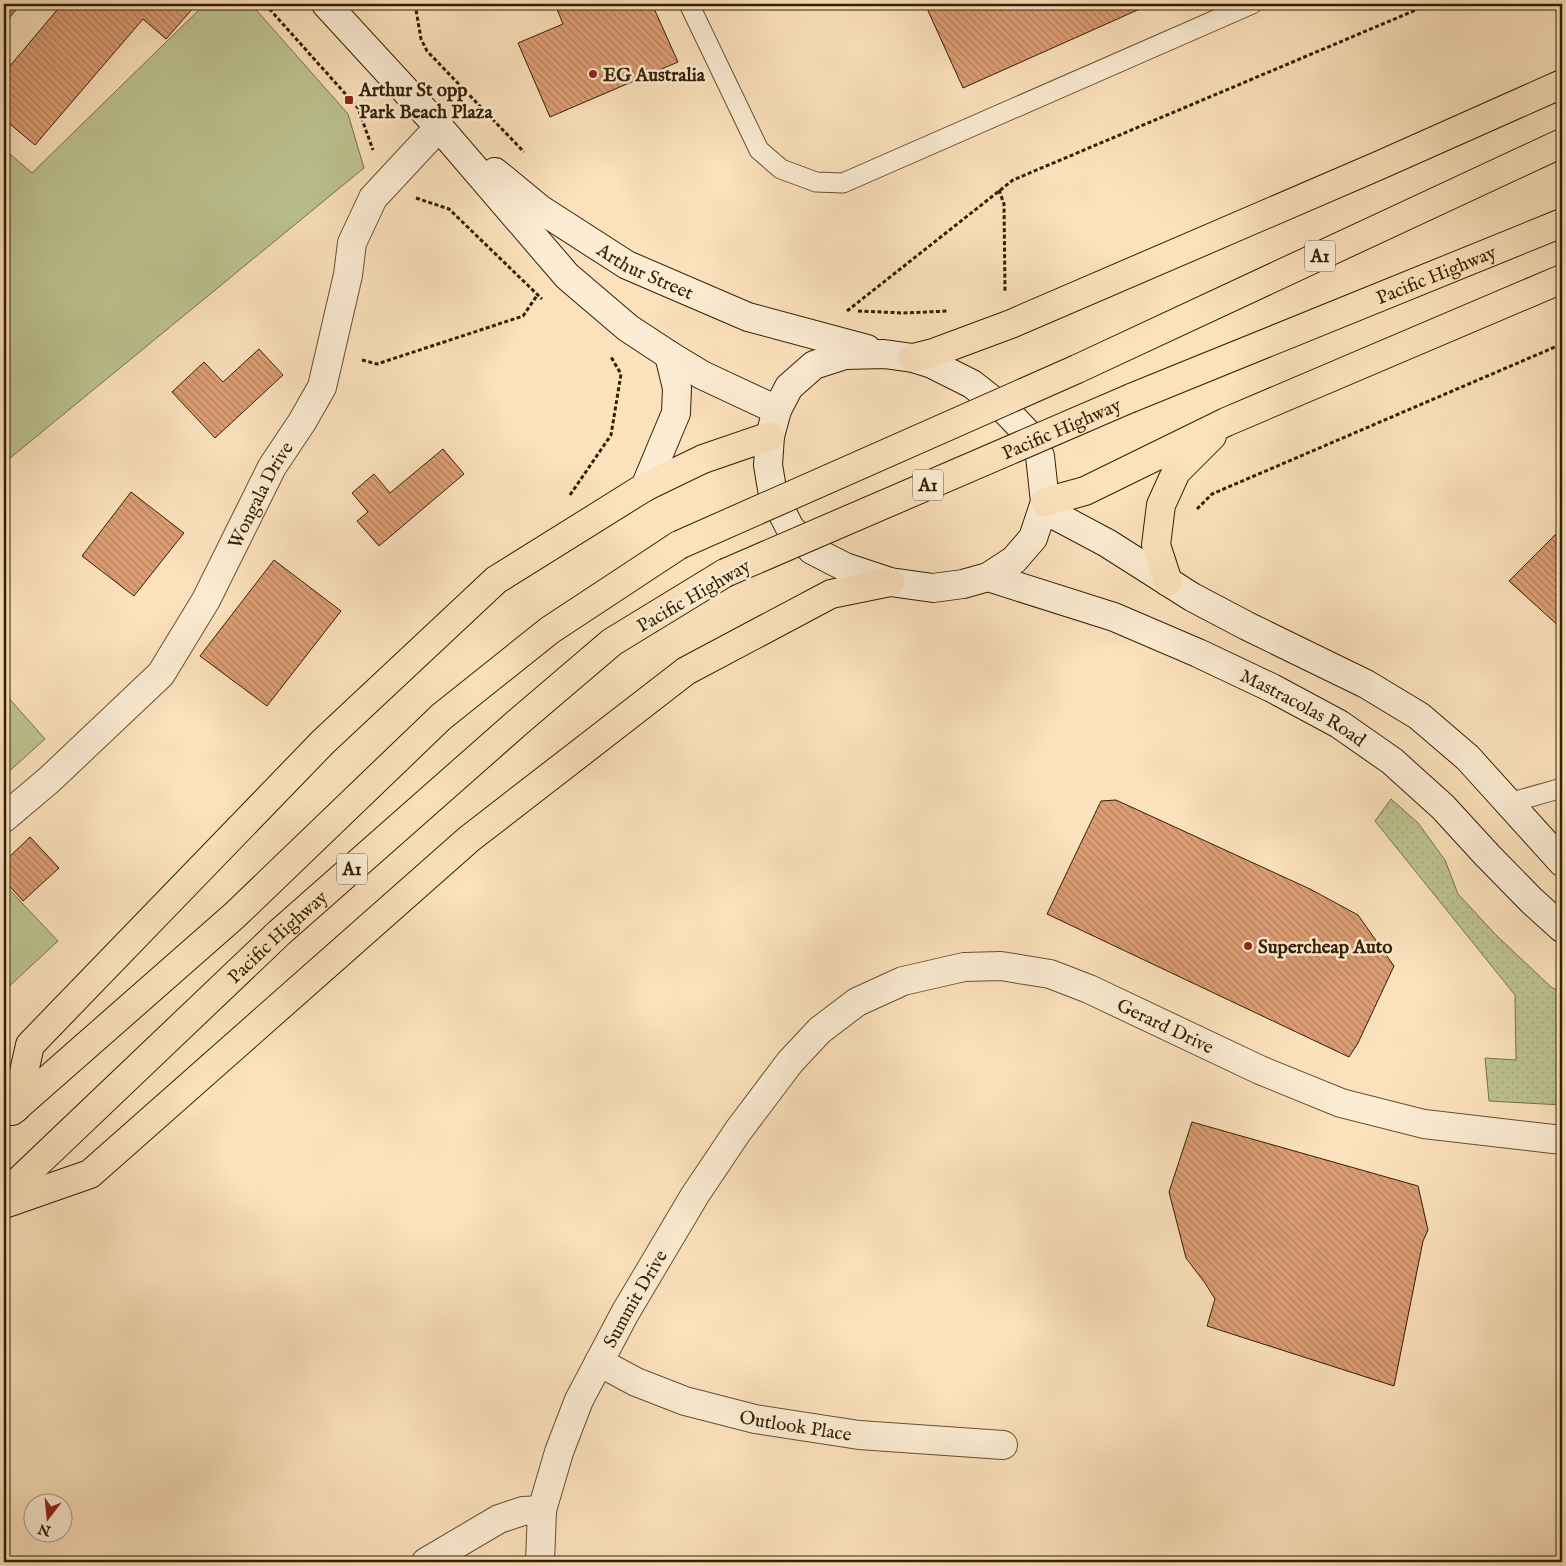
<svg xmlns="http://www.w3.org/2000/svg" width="1566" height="1566" font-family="'IM FELL English',serif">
	<defs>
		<pattern id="grass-dots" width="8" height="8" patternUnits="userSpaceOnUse" patternTransform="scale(1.25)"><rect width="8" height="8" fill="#bdc391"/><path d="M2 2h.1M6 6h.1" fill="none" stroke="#a3a77b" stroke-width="1.8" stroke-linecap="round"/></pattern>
		<pattern id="building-back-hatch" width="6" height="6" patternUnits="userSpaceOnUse" patternTransform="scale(1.25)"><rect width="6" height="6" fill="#dd9e75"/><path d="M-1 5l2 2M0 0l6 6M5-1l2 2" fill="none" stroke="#b4805e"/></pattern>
	</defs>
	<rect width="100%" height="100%" fill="#fbe1bc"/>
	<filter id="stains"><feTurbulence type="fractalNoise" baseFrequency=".004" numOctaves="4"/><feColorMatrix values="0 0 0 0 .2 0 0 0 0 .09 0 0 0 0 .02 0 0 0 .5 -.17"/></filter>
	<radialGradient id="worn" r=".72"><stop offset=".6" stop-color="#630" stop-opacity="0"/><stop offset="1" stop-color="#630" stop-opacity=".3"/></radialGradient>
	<polygon fill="url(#grass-dots)" stroke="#78714a" points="1391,799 1418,823 1445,860 1458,894 1496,935 1551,987 1562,993 1562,1105 1489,1101 1485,1058 1516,1060 1515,995 1375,821"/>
	<g fill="#bdc391" stroke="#78714a">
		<polygon points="205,4 251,4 348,114 364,168 4,463 4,149 32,173"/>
		<polygon points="6,695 45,739 4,776 4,697"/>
		<polygon points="4,884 58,941 4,991"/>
	</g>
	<g fill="url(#building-back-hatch)" stroke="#331f02">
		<polygon points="4,4 21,4 4,24"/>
		<polygon points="62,4 191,4 194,7 166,39 143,19 35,145 4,119 4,73"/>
		<polygon points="555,4 598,4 599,7 607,4 652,4 678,62 550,117 518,43 563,24"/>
		<polygon points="925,4 1151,4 963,88"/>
		<polygon points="259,349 283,375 215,438 172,392 204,362 223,382"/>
		<polygon points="443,449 464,474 379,546 357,521 368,512 352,493 374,474 390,493"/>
		<polygon points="131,492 184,533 134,596 82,556"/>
		<polygon points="1562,528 1562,629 1509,581"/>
		<polygon points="274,560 341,611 267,706 200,656"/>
		<polygon points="1116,800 1310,889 1358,915 1394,966 1358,1043 1349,1057 1047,914 1101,801"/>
		<polygon points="30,837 59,868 23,901 4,880 4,862"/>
		<polygon points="1192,1122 1418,1186 1428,1230 1423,1241 1394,1386 1207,1326 1215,1299 1205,1283 1186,1258 1169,1192"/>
	</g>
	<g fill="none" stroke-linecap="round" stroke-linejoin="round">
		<g stroke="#655030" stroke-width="21">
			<g id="lane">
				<polyline points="689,4 759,150 781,169 816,182 843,183 1252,4"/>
				<polyline points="1509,803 1562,788"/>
			</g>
		</g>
		<g stroke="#655030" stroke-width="30">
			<g id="street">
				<path id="s1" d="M4,818L49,780L161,674L206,600L272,467L302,422L322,387L348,275L352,243L373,198L439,127"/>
				<path id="s2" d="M599,1362L636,1382L685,1401L755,1419L859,1435L1003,1445"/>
				<polyline points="426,1562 499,1519 523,1511 542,1510"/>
				<path id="s3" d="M540,1562L542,1510L559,1452L579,1400L625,1313L695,1195L738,1131L790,1062L820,1030L857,1002L903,981L964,967L1001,966L1050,974L1089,989L1260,1070L1341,1103L1424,1124L1562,1140"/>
			</g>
		</g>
		<g stroke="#331f02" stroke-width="30">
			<g id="secondary">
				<polyline points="326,4 439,127 567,276 628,328 669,355 702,375 777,410"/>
				<path id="s4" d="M495,172L540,209L627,265L748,317L867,349"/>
				<polygon points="884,354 913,358 932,364 972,384 1005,410 1028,434 1040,456 1045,502 1033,538 1014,560 988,577 963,584 933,588 890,582 845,567 812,550 790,528 773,495 768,465 770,436 777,410 789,387 814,365 845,355"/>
				<polyline points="645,487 676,413 677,388 669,355"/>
				<polyline points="1043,509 1107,543 1192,597 1247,626 1366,684 1419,716 1468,758 1562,862"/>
				<path id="s5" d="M988,577L1114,617L1198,653L1272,688L1339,724L1392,761L1443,807L1487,855L1532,901L1562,928"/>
			</g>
		</g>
		<g stroke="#331f02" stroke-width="30">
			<g id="highway">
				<polyline points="913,358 933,353 1011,324 1380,165 1562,84"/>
				<polyline points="1077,369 1562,143"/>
				<path id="s6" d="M1131,398L1562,223"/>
				<polyline points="1045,502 1085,491 1226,422 1562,279"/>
				<polyline points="1168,582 1156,545 1161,505 1176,472 1212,436"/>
				<polyline points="16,1108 30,1045 323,742 496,580 645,487 703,459 770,436"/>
				<polyline points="12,1111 235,915 441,717 550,630 679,545"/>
				<path id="s7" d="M4,1195L279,933L517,723L612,642L725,573"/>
				<polyline points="4,1204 90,1174 469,839 686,671 831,594 890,582"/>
			</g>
		</g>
		<g stroke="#331f02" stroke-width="3" stroke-dasharray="4 2.5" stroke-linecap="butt">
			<polyline points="265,4 358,108 373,150"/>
			<polyline points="415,4 421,39 427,51 524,152"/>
			<polyline points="999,190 1004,204 1005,291"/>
			<polyline points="416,198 449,209 542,299"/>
			<polyline points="847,311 1013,180 1430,4"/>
			<polyline points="858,311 903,313 949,311"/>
			<polyline points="362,360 377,364 523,316 538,294"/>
			<polyline points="570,495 611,435 621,374 611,357"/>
			<polyline points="1197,509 1212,494 1562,344"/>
		</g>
		<use href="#lane" stroke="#fcecd3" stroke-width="19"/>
		<use href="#street" stroke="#fcecd3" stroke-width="28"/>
		<use href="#secondary" stroke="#fcecd3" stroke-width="28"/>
		<use href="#highway" stroke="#fbe1bc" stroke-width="28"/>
		<g stroke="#331f02" stroke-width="30" stroke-linecap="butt">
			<g id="highway-bridge">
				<polyline points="679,545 1077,369"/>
				<path id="s8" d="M725,573L1131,398"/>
			</g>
		</g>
		<use href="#highway-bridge" stroke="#fbe1bc" stroke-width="28"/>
	</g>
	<g fill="#8f2418" stroke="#fcecd3" stroke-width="2">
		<circle cx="593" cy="74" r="5"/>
		<rect x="344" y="95" width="10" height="10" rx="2.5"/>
		<circle cx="1248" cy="946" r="5"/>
	</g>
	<g text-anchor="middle" stroke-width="5" stroke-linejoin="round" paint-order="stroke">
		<g fill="#fcecd3" stroke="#6f5c41" stroke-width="1">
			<rect x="1305" y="240.5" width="30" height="31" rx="4"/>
			<rect x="913" y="469.5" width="30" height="31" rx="4"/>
			<rect x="337" y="853.5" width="30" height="31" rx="4"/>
		</g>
		<g font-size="18" font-weight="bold" fill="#331f02">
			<text x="1320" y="262">A1</text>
			<text x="928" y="491">A1</text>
			<text x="352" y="875">A1</text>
		</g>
		<g font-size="19" font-weight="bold" fill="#331f02" stroke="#fcecd3" text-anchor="start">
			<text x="603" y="81">EG Australia</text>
			<text x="359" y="96">Arthur St opp<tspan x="359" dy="22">Park Beach Plaza</tspan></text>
			<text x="1258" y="953">Supercheap Auto</text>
		</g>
		<g font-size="19" fill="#331f02" stroke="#fcecd3">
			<text dy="7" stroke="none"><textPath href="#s4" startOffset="181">Arthur Street</textPath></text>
			<text dy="7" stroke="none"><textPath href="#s6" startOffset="329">Pacific Highway</textPath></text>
			<text dy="7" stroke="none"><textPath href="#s8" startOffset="366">Pacific Highway</textPath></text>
			<text dy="7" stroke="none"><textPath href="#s1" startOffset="418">Wongala Drive</textPath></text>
			<text transform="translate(693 595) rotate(-30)" y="7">Pacific Highway</text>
			<text dy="7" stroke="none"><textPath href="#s5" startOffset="342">Mastracolas Road</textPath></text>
			<text dy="7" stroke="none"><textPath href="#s7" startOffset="376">Pacific Highway</textPath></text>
			<text dy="7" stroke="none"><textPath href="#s3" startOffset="984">Gerard Drive</textPath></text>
			<text dy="7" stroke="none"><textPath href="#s3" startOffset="284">Summit Drive</textPath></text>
			<text dy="7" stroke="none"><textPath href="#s2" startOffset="208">Outlook Place</textPath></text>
		</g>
	</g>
	<rect width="1566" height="1566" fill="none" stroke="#fbe1bc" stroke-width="20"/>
	<rect x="5" y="5" width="1556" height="1556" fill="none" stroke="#331f02" stroke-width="2.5"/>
	<rect x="10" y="10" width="1546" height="1546" fill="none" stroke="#331f02"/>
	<g transform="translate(48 1518) rotate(196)"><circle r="24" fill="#fcecd3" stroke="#ac9a7f"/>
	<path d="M0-4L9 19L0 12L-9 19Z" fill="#8f2418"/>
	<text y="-8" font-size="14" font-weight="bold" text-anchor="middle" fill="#331f02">N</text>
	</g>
	<rect width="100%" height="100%" filter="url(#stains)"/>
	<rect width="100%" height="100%" fill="url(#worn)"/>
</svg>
